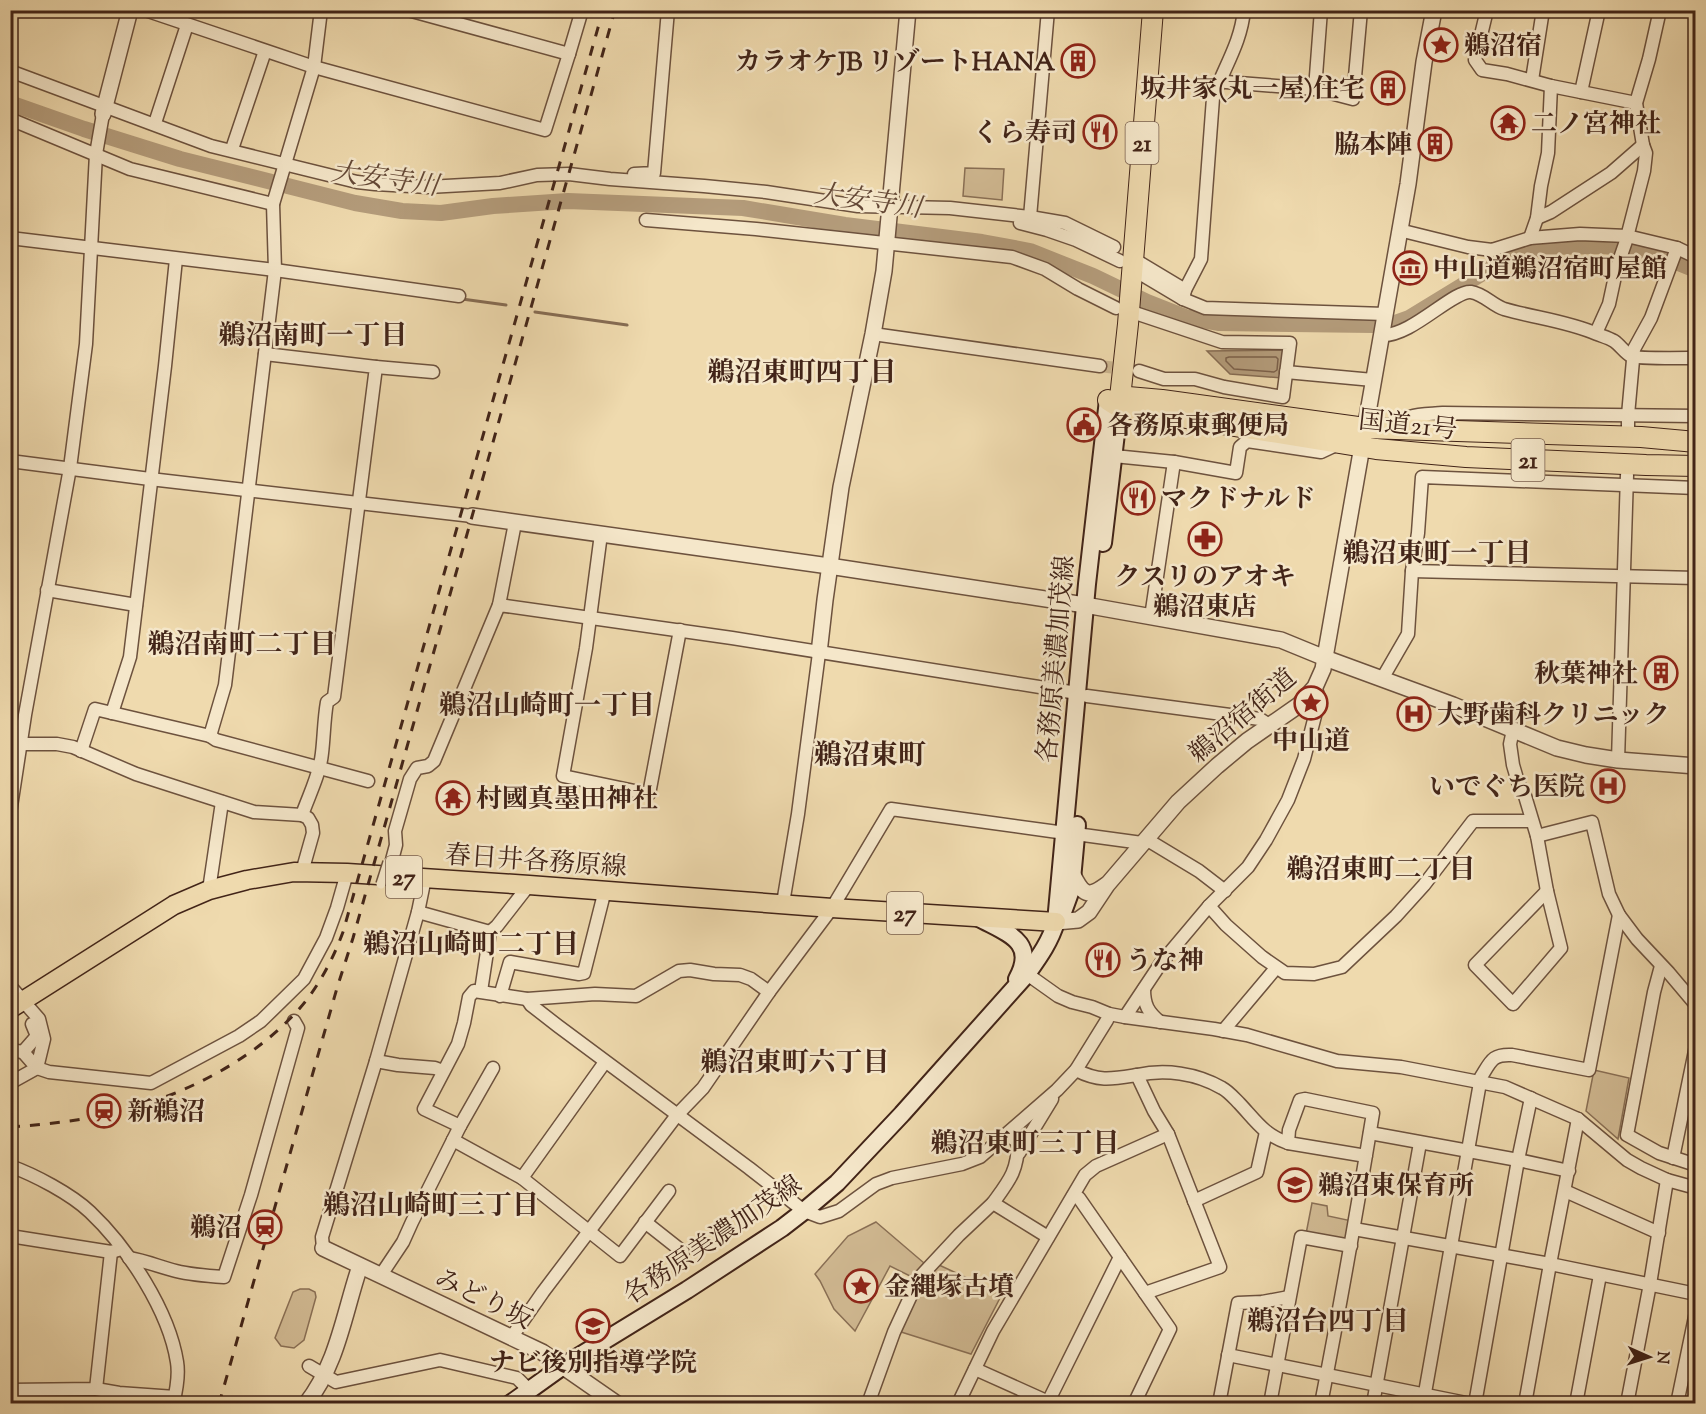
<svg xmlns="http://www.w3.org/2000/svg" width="1706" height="1414" font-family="'Sorts Mill Goudy','Noto Serif JP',serif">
	<rect width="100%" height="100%" fill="#efdaae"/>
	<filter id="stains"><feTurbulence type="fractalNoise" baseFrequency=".00333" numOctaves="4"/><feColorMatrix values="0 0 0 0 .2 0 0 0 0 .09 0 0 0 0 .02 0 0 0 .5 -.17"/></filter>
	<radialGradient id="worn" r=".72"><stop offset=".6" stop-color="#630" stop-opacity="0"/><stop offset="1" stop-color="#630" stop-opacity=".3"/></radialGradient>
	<g fill="#d2bb94" stroke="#8a7056" stroke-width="1.5">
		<polygon points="965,168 1004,169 1002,200 963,196"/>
		<polygon points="1594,1070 1629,1078 1618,1139 1586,1111"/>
		<polygon points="1312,1203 1327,1206 1328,1216 1352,1221 1348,1243 1306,1234"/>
		<polygon points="876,1222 924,1263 912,1277 890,1266 855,1331 834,1309 820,1281 815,1274 848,1236"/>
		<polygon points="939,1265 1002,1294 971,1354 898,1331 923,1278"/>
		<polygon points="300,1289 309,1289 315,1292 316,1297 304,1340 294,1348 281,1346 275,1338 293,1292"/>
	</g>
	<polygon fill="#b49c7b" stroke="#866c53" stroke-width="1.5" points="1284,350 1282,378 1230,374 1207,351"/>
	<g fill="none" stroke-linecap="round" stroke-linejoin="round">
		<polygon stroke="#7b604a" stroke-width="1.5" points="1229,357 1276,357 1278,359 1277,370 1274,372 1234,369 1226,361 1226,358"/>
		<g stroke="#866c53" stroke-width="3">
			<polyline points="462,299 506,305"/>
			<polyline points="535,312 627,325"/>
		</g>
		<polyline stroke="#b49c7b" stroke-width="16" points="10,103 84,129 180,159 355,203 402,211 441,213 493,206 568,201 743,208 845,225 982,242 1030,251 1093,276 1147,302 1185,317 1218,323 1373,325 1395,323 1409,318 1514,254 1549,247 1604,246 1649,251 1696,270"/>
		<polyline stroke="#ccb690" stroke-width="12" stroke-dasharray="12 6" stroke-linecap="butt" points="1100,366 1139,371"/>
		<g stroke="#6d523e" stroke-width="15">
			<g id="minor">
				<polyline points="145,10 314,67 545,130 569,54"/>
				<polyline points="408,10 569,54 582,10"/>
				<polyline points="1487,10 1475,60 1482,70 1507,74 1551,86 1636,103"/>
				<polyline points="10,71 211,146 357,182 375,184 428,187 500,183 537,175 569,174 610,179 704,186 766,192 858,206 950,208 1030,217 1065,223 1114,247"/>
				<polyline points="1219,80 1226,82 1315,89 1353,99 1361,10"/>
				<polyline points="1532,80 1543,10"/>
				<polyline points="1315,89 1321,10"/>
				<polyline points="1581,92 1599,10"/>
				<polyline points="10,119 130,169 273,204"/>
				<polyline points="156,120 187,25"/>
				<polyline points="233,146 265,51"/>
				<polyline points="634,174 654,173 668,10"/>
				<polyline points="1030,217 1048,10"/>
				<polyline points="1537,218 1551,212 1611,173 1643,145"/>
				<polyline points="646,220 756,229 1012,257 1045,269 1078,289 1116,308"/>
				<polyline points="1020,223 1047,230 1076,240 1120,261"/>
				<polyline points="1399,230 1468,247 1492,250 1530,238 1580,234 1627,236 1677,248 1696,257"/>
				<polyline points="10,238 275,270 459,296"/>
				<polyline points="1530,238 1537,218 1541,186 1548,153 1551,86"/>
				<polyline points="1140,263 1185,290 1183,299 1205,308 1385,314"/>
				<polyline points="1131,268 1183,299"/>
				<path d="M1185,290L1201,259L1213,98C1224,67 1241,43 1244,10"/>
				<polyline points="1129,311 1222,342 1290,343 1283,397 1224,387 1195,379 1164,379 1139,371"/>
				<polyline points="1596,333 1609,304 1617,267 1626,241 1644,171 1646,153 1643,145 1636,103 1649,59 1660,10"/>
				<polyline points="873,334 1100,366"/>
				<path d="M1382,335C1411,337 1453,290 1471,292C1484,294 1492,305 1504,309C1535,318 1567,321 1597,334C1602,336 1609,338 1614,341C1620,345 1625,353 1631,356C1637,359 1685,358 1696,358"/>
				<polyline points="376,367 433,372"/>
				<polyline points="1286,372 1373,380"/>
				<path d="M1391,429C1404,413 1423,415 1443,413L1696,416"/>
				<polyline points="1628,431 1628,415 1634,349 1651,318 1677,248"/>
				<polyline points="1114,456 1174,462 1236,473 1240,447 1247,441 1321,452 1338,444"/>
				<polyline points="10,461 150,479 472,516"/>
				<polyline points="601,534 586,648 563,776 649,794 680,630"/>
				<polyline points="1412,571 1696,578"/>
				<polyline points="47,590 136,605"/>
				<polyline points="499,605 515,523"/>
				<polyline points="1151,617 1174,462"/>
				<polyline points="1382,679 1408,634 1412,571 1418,533 1422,477 1696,488"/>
				<polyline points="1087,696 1260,719 1269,725"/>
				<polyline points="112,713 130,657 165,366 176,259"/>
				<polyline points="1513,730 1510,744 1513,765 1518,782 1525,796 1537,836 1547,891"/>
				<polyline points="210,736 216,740 368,781"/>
				<path d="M10,744H57L73,747L136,774L254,812L302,815C309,795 320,774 322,753C324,736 324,719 327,702L334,697L376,367L265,354"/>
				<polyline points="81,751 95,709 210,736 225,685 275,270 273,204 314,67 321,10"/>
				<polyline points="1618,760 1627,475"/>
				<polyline points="10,813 25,715 70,468 86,344 96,154 103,114"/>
				<polyline points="302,815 308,818 312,825 313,833 302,872"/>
				<polyline points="1076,834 1142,843"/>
				<polyline points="1537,836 1592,822 1609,894 1619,915 1637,939 1669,973 1696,1005"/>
				<polyline points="1146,839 1199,871 1225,891"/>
				<polyline points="388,875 396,845 395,831 410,779 417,768 428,766 434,761 499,605 732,638 1077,693"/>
				<polyline points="209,890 222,802"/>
				<polygon points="1547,891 1561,948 1513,1004 1475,965"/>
				<polyline points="783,903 798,814 819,653"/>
				<polyline points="1209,906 1226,925 1262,957 1285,973 1314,974 1342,967 1396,916 1424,885 1473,821 1532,821"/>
				<polyline points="418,912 490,932 481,991"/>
				<polyline points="490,932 497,926 529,885"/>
				<polyline points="1661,966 1654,992 1627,1135 1659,1153 1696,1165"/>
				<polyline points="1027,974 1058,996 1072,1002 1092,1007 1109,1014 1125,1017 1214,1029 1247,1035 1337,1061 1401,1067 1505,1087 1578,1119 1627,1160 1641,1168 1667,1180 1696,1188"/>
				<polyline points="10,986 39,1019 44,1039 37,1068 10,1083"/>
				<path d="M1144,989C1144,1005 1148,1012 1160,1022"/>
				<polyline points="500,996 510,962 579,974 584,973 605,890"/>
				<polyline points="527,999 531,1005 558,1026 749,1168 804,1211 820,1217 839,1211 876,1184 892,1178 962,1164 980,1157 1057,1090 1076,1070 1107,1020 1109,1014"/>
				<polyline points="1125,1017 1161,963 1209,906 1248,867 1266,840 1288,800 1304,759 1317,708 1318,695 1315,687"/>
				<polyline points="1223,1031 1276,968"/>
				<polyline points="10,1050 23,1052 37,1036 32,1024"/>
				<polyline points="23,1052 37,1068 49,1072 151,1083 239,1036 261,1021 304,979 326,938 337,908 347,873"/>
				<polyline points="376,1061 398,1065 435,1068 443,1071"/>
				<path d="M1076,1070C1099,1082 1112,1079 1137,1075L1154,1111L1168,1134L1220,1267L1145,1293"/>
				<path d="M1137,1075C1165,1069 1196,1073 1222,1088C1228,1091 1234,1098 1239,1103C1256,1121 1264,1135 1288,1143"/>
				<polyline points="460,1126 493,1068"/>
				<polyline points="1370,1133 1518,1160 1569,1171"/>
				<polyline points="453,1140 522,1178 620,1256 669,1191"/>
				<polyline points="1019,1153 1052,1099"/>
				<polyline points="1673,1158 1696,1046"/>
				<path d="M10,1166C35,1175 71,1194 90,1212C128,1248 169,1311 177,1362C179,1374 176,1392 173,1404"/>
				<polyline points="522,1178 605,1062"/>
				<polyline points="1565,1191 1659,1233"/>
				<polyline points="1073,1196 1079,1198 1170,1329 1134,1404"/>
				<polyline points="1194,1201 1257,1172 1266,1132"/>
				<path d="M993,1203C1009,1181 1018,1171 1018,1142L1012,1138L1004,1136"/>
				<polyline points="645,1222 683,1252"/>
				<polyline points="1354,1229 1550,1264 1696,1294"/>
				<polyline points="10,1236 111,1252 118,1250"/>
				<polyline points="323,1248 322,1237 376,1061 418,912 425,878"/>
				<path d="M129,1258C146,1261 160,1267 176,1271C192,1275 208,1276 224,1277L251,1195L298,1028L294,1021"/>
				<polyline points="381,1275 403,1242 412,1222 460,1126 424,1109 458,1044 464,1023 469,997 474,991 527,999 595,994 636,996 679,971 690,970 714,974 740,975 751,979 769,992"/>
				<polyline points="511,1338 543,1292 677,1115 703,1088 769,992 832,908 891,809 1065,833"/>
				<polyline points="1228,1355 1471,1404"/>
				<polyline points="309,1366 336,1382 440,1360 517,1378 528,1389"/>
				<polyline points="975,1369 1053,1404"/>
				<polyline points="96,1389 119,1393 175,1397"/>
				<polyline points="10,1390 96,1389 111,1252"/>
				<polyline points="1048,1402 1120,1257"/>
				<polyline points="868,1404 894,1332 919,1278 959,1235 993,1203 1048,1237"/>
				<polyline points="958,1404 993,1331 1085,1175 1096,1166 1168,1134"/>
				<polyline points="1219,1404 1238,1303 1262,1302 1289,1297"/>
				<polyline points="1270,1404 1301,1237 1351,1246"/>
				<path d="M1321,1404C1340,1307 1357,1210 1373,1113L1305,1099L1300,1100L1289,1130L1288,1143L1366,1156"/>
				<polyline points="1373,1404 1420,1143"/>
				<path d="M1423,1404L1481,1077C1491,1061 1492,1054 1512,1055L1589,1070L1619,915"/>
				<polyline points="1475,1404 1518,1160 1531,1098"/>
				<polyline points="1525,1404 1550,1264 1578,1119"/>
				<polyline points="1576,1404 1600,1275"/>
				<polyline points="1627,1404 1650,1284 1667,1180"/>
				<polyline points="1677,1404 1696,1312"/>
			</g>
		</g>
		<g stroke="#6d523e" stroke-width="18">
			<g id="tertiary">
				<polyline points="103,114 130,10"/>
				<polyline points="472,516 829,566 1085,605 1281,640 1325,658 1453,705 1557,748 1586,755 1618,760 1696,766"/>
				<polyline points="819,653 825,600 841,487 873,334 884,271 908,10"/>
				<path d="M1073,875C1083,895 1088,898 1106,885"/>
				<polyline points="1056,922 1078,920 1089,912 1107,885 1178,802 1217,766 1247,741 1299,705 1315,687 1323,669 1408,184 1424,62 1434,10"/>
				<polyline points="323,1248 542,1352 617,1404"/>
				<path d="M306,1404C338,1363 344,1313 360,1266"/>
			</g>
		</g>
		<g stroke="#422418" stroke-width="20">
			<g id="secondary">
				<polyline points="1103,543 1117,425"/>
				<polyline points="1063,912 1071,890 1077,825"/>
				<path d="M979,918C1006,933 1038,941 1017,979"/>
				<path d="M510,1404L563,1366L687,1290L782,1228L804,1211L837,1183L902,1114L1027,974C1039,957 1050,942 1056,922L1087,584L1108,400"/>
			</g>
		</g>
		<g stroke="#422418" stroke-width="21">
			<polyline id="primary" points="10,1009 174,905 209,890 247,880 294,872 347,873 529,885 832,908 1056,922"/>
		</g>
		<g stroke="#422418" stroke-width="22">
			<g id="trunk">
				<polyline points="1128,397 1162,400 1365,428 1641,437 1696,442"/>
				<polyline points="1108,400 1119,407 1376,449 1466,457 1646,465 1696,466"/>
				<polyline points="1119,407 1128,324 1153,10"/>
			</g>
		</g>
		<use href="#minor" stroke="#f5e7ca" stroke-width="12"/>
		<use href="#tertiary" stroke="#f5e7ca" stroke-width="15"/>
		<use href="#secondary" stroke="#f5e7ca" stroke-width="16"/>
		<use href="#primary" stroke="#efdaae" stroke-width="18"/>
		<use href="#trunk" stroke="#efdaae" stroke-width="20"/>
		<g stroke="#422418" stroke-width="3" stroke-dasharray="10 10" stroke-linecap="butt">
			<path d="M10,1127C50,1124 90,1120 128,1109C191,1092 257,1057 300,1008C319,986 333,959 343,932L603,10"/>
			<polyline points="219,1404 337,988 353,938 615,10"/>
		</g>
		<g stroke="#6d523e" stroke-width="12" stroke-linecap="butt">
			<polyline id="pedestrian-bridge" points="381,884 388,862"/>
		</g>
		<use href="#pedestrian-bridge" stroke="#f5e7ca" stroke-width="9"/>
	</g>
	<defs>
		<g id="sight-ring" transform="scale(1.725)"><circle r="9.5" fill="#f5e7ca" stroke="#8f2418" stroke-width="1.5"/><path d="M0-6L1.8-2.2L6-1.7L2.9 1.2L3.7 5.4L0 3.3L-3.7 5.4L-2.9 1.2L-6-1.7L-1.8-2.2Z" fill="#8f2418"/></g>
		<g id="building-ring" transform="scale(1.725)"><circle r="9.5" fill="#f5e7ca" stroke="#8f2418" stroke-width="1.5"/><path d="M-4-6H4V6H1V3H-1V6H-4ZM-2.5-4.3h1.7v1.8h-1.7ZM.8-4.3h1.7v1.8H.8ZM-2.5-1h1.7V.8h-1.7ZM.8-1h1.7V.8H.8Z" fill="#8f2418"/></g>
		<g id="temple-ring" transform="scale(1.725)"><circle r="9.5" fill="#f5e7ca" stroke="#8f2418" stroke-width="1.5"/><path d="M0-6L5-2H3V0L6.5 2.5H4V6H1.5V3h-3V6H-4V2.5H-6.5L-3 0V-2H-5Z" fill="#8f2418"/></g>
		<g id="restaurant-ring" transform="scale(1.725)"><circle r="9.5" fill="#f5e7ca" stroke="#8f2418" stroke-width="1.5"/><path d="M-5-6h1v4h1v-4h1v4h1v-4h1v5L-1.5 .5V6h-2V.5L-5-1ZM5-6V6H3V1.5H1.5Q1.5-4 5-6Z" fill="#8f2418"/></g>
		<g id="museum-ring" transform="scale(1.725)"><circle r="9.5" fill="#f5e7ca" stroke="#8f2418" stroke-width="1.5"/><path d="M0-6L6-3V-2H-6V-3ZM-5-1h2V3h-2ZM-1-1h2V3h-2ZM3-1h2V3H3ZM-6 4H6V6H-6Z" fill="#8f2418"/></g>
		<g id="civic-ring" transform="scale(1.725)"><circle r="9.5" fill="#f5e7ca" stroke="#8f2418" stroke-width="1.5"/><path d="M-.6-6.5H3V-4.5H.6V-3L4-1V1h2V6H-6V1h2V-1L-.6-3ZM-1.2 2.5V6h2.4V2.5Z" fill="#8f2418"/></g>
		<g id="pharmacy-ring" transform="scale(1.725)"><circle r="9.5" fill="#f5e7ca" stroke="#8f2418" stroke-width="1.5"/><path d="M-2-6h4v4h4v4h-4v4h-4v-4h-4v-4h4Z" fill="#8f2418"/></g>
		<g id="hospital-ring" transform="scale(1.725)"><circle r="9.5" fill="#f5e7ca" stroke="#8f2418" stroke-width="1.5"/><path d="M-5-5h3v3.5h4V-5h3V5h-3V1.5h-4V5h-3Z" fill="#8f2418"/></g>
		<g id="station-ring" transform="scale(1.725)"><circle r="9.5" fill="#f5e7ca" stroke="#8f2418" stroke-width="1.5"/><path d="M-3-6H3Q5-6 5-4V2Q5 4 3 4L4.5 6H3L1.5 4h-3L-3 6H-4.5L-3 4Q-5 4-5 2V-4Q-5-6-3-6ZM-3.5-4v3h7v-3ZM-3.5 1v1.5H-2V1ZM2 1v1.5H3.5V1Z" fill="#8f2418"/></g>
		<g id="school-ring" transform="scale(1.725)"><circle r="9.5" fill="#f5e7ca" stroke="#8f2418" stroke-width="1.5"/><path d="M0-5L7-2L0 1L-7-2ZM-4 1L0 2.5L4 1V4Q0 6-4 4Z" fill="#8f2418"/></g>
	</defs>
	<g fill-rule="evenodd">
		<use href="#sight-ring" x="1441" y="45"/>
		<use href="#building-ring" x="1078" y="61"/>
		<use href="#building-ring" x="1388" y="88"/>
		<use href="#temple-ring" x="1508" y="123"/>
		<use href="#restaurant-ring" x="1100" y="132"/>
		<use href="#building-ring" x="1435" y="144"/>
		<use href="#museum-ring" x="1410" y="268"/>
		<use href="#civic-ring" x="1084" y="425"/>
		<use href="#restaurant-ring" x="1138" y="498"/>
		<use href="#pharmacy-ring" x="1205" y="539"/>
		<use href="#building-ring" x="1661" y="673"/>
		<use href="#sight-ring" x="1311" y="703"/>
		<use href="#hospital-ring" x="1414" y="714"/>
		<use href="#hospital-ring" x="1608" y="786"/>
		<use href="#temple-ring" x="453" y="798"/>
		<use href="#restaurant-ring" x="1103" y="960"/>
		<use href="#station-ring" x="104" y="1111"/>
		<use href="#school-ring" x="1295" y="1185"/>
		<use href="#station-ring" x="265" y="1227"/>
		<use href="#sight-ring" x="861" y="1286"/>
		<use href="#school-ring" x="593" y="1326"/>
	</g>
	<g text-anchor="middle" stroke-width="5" stroke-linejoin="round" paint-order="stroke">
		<g fill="#f5e7ca" stroke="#785e4d" stroke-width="1.5">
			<rect x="1125.5" y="122" width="33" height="42" rx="4.5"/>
			<rect x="1511.5" y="439" width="33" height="42" rx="4.5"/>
			<rect x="386" y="856" width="36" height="42" rx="4.5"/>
			<rect x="887" y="892" width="36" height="42" rx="4.5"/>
		</g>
		<g font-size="24" font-weight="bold" fill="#422418">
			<text x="1142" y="151">21</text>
			<text x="1528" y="468">21</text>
			<text x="404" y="885">27</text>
			<text x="905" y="921">27</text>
		</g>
		<g font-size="26" font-weight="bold" fill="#422418" stroke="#f5e7ca" text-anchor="start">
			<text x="1464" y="54">鵜沼宿</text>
			<text x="1055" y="70" text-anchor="end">カラオケJB リゾートHANA</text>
			<text x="1365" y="97" text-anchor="end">坂井家(丸一屋)住宅</text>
			<text x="1531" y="132">二ノ宮神社</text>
			<text x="1077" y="141" text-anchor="end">くら寿司</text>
			<text x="1412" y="153" text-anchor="end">脇本陣</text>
			<text x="1433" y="277">中山道鵜沼宿町屋館</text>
			<text x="1107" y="434">各務原東郵便局</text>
			<text x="1161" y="507">マクドナルド</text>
			<text x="1205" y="585" text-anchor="middle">クスリのアオキ<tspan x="1205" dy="30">鵜沼東店</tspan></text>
			<text x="1638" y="682" text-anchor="end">秋葉神社</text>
			<text x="1437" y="723">大野歯科クリニック</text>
			<text x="1311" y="749" text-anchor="middle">中山道</text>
			<text x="1585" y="795" text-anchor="end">いでぐち医院</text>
			<text x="476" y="807">村國真墨田神社</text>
			<text x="1126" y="969">うな神</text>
			<text x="127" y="1120">新鵜沼</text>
			<text x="1318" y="1194">鵜沼東保育所</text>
			<text x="242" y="1236" text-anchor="end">鵜沼</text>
			<text x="884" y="1295">金縄塚古墳</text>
			<text x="593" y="1371" text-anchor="middle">ナビ後別指導学院</text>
		</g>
		<g font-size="26" fill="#422418" stroke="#f5e7ca">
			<text transform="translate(1408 424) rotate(6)" y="9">国道21号</text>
			<text transform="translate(1055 659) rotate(-85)" y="9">各務原美濃加茂線</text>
			<text transform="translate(1242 715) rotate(-40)" y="9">鵜沼宿街道</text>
			<text transform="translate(536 860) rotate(4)" y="9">春日井各務原線</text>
			<text transform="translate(712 1239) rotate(-34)" y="9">各務原美濃加茂線</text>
			<text transform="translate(484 1298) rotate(26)" y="9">みどり坂</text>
		</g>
		<g font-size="27" font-style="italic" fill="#644836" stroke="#f5e7ca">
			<text transform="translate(385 178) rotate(8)" y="9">大安寺川</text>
			<text transform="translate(868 200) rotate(8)" y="9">大安寺川</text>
		</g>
		<g font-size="27" font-weight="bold" fill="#422418" stroke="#f5e7ca">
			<text x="313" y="344">鵜沼南町一丁目</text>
			<text x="802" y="381">鵜沼東町四丁目</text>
			<text x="1437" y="562">鵜沼東町一丁目</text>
			<text x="242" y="653">鵜沼南町二丁目</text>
			<text x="547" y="714">鵜沼山崎町一丁目</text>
			<text x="1381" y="878">鵜沼東町二丁目</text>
			<text x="471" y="953">鵜沼山崎町二丁目</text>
			<text x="795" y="1071">鵜沼東町六丁目</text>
			<text x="1025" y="1152">鵜沼東町三丁目</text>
			<text x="431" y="1214">鵜沼山崎町三丁目</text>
			<text x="1328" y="1330">鵜沼台四丁目</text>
		</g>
		<g font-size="28" font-weight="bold" fill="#422418" stroke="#f5e7ca">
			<text x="870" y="764">鵜沼東町</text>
		</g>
	</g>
	<rect width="1706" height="1414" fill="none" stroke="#efdaae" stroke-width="36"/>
	<rect x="12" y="12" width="1682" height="1390" fill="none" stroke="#422418" stroke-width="3"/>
	<rect x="18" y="18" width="1670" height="1378" fill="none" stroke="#422418" stroke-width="1.5"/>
	<g transform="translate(1649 1357) rotate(93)" stroke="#f5e7ca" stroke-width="4.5" paint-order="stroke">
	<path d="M0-4.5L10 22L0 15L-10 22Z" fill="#422418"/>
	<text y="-9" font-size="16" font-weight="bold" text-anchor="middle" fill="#422418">N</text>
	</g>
	<rect width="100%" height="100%" filter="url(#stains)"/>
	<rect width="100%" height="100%" fill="url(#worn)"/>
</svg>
